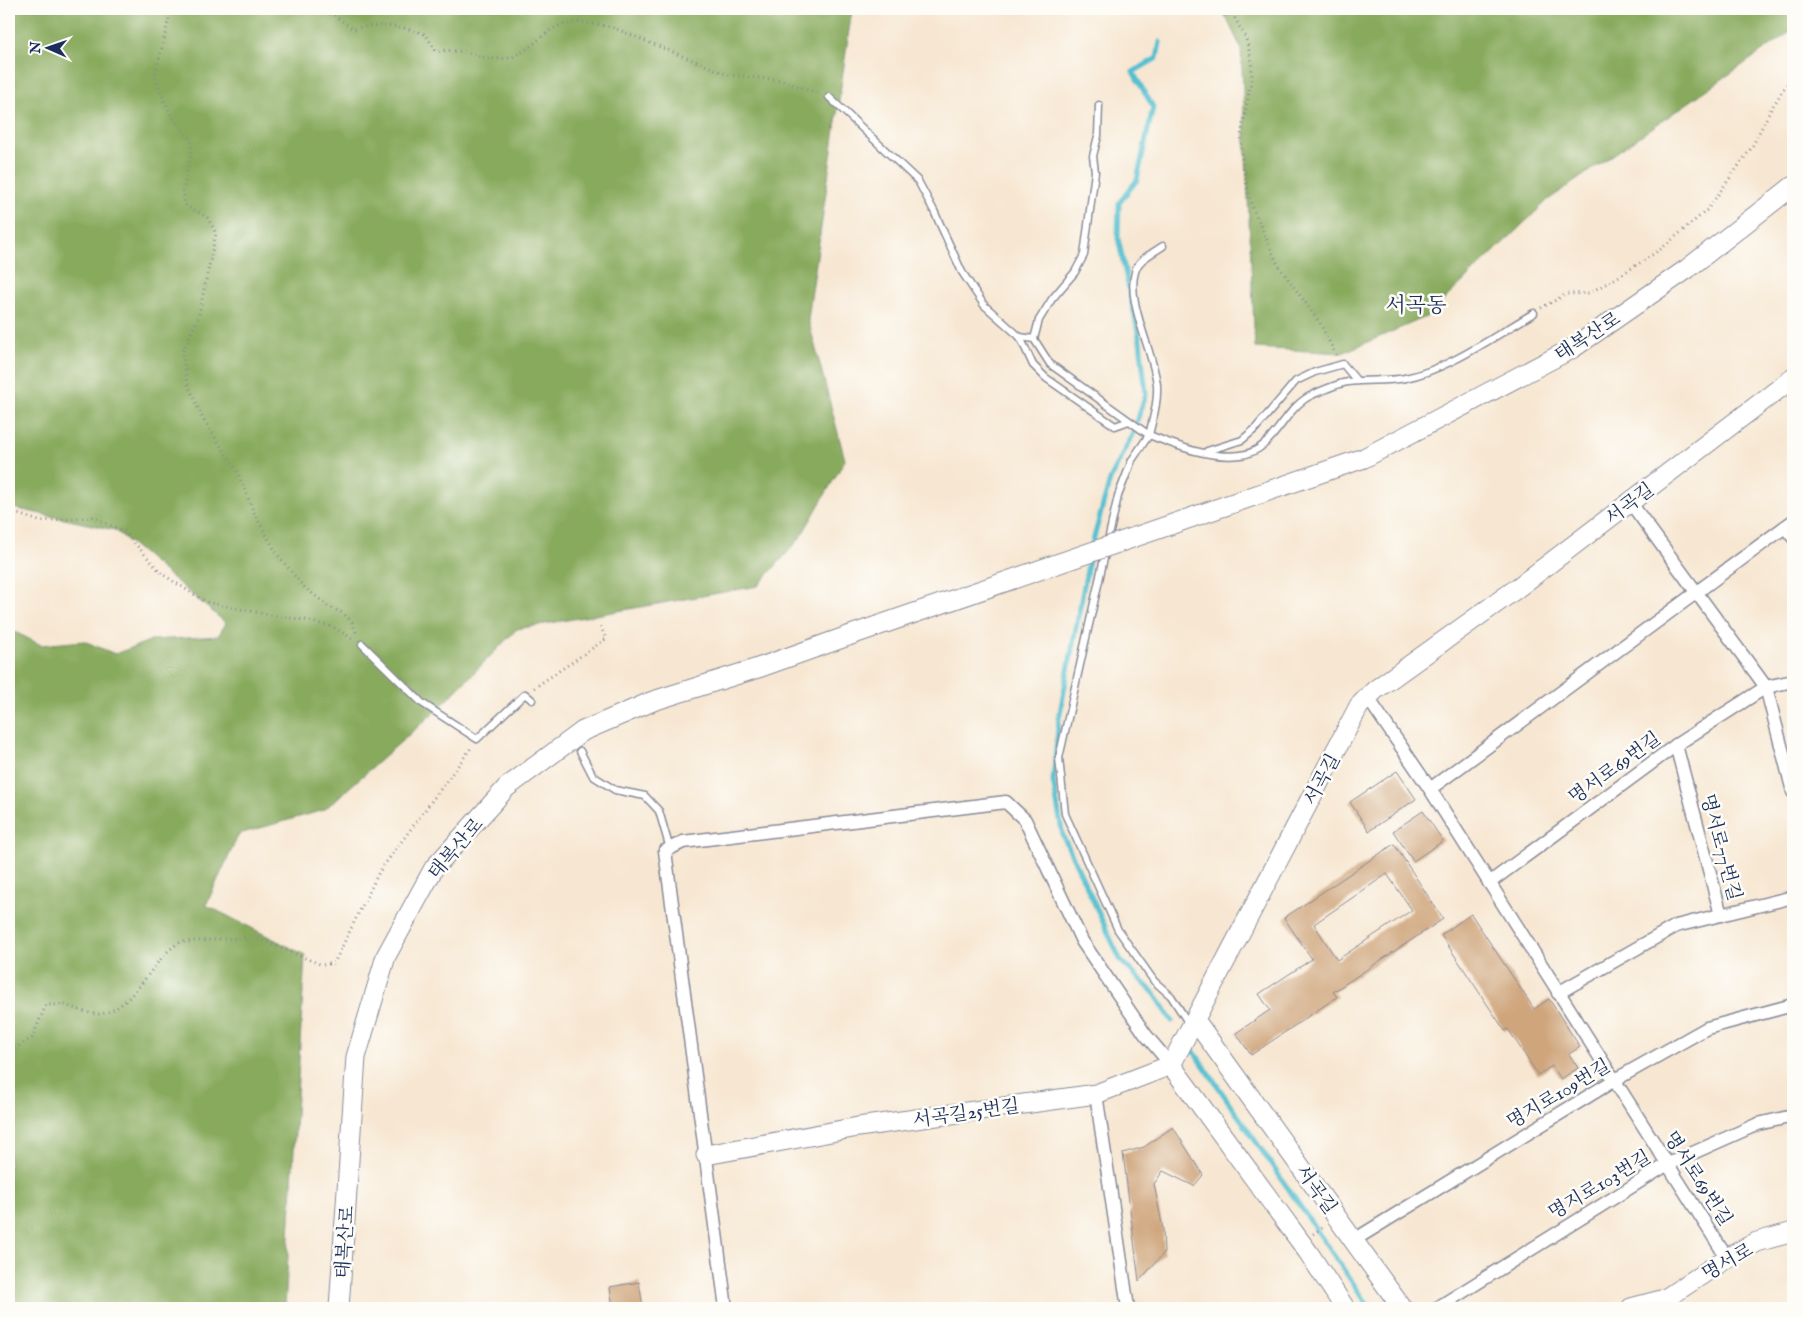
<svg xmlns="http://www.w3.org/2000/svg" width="1802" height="1317" font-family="'IM FELL English','Noto Serif KR',serif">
	<rect width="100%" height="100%" fill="#fdfcf7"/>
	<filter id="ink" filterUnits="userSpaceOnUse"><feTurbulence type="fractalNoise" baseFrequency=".02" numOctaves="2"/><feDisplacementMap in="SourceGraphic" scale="10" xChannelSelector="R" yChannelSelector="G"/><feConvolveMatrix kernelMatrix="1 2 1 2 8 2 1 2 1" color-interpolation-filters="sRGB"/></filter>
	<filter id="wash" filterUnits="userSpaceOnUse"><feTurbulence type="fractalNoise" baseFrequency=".0096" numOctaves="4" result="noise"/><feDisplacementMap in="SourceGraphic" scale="20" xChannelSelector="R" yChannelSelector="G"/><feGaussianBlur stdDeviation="1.12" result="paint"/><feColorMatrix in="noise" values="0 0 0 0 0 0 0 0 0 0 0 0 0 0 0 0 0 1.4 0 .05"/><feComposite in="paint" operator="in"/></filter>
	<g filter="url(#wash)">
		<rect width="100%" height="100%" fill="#f7e7d2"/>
		<g fill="#88aa5d" stroke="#526c5e">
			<polygon points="9,9 852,9 808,319 845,460 800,538 758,586 517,629 438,709 324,810 239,834 206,905 305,955 285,1308 9,1308 9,629 41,645 84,641 115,654 152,640 218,636 226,623 115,530 9,507"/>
			<polygon points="1222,9 1793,9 1793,30 1548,200 1426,317 1342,353 1255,348 1241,48"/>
		</g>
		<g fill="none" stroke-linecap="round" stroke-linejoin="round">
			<g stroke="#54bfd0" stroke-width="5">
				<polyline points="1091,548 1110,480 1133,433 1146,394 1140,341 1118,238 1119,203 1137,180 1153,107 1133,72 1157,58 1160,42"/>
				<polyline points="1089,559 1059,718 1053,781 1063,836 1121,961 1155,994 1172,1021"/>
				<polyline points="1193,1050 1370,1308"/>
			</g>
		</g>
		<g id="blocks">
			<g fill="#cfa57c" fill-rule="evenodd">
				<polygon points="1397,771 1416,799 1369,831 1350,802"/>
				<polygon points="1423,811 1443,841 1413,861 1393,831"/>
				<path d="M1394,844L1443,919L1333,992L1337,997L1251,1055L1236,1033L1270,1010L1259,994L1312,959L1284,918ZM1387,874L1412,910L1337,960L1314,924Z"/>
				<polygon points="1471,914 1534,1009 1549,999 1580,1047 1569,1054 1578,1068 1561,1079 1552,1066 1538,1075 1508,1029 1505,1031 1441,935"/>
				<polygon points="1173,1127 1203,1175 1194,1186 1163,1171 1154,1184 1163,1229 1164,1253 1139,1281 1123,1153 1144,1147"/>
				<polygon points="639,1282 643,1308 613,1308 610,1287"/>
			</g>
		</g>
	</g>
	<g filter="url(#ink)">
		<use href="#blocks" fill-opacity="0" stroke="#898b98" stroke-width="1"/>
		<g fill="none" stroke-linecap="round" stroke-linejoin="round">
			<g stroke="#898b98" stroke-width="9">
				<g id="lane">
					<polyline points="829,97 918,181 934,211 962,272 984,305 1020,337 1034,339 1050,364 1149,435 1132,460 1118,496 1059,758 1065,814 1118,930 1154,981 1171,996 1189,1024"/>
					<path d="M1163,246C1153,253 1138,259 1135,272C1126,302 1154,353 1157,385C1158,403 1153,418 1149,435C1177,446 1209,459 1241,455C1275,451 1283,408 1312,395C1323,390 1336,384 1348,382C1367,379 1386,382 1405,378C1448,370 1496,335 1534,313"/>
					<polyline points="1020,337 1033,365 1046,378 1115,426 1129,421"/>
					<polyline points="1034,339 1039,320 1052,299 1075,272 1084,255 1095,172 1093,156 1098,136 1099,105"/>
					<polyline points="1207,451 1242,440 1255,429 1296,381 1315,372 1343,364 1357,381"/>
					<polyline points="362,644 422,703 477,739 525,694 532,700"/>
					<polyline points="580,751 593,776 615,790 645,796 659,811 670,849"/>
				</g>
			</g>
			<g stroke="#898b98" stroke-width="15">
				<g id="street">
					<polyline points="1630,502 1766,687 1793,792"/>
					<polyline points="1785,527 1793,537"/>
					<polyline points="1368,698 1430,789 1727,1258"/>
					<polyline points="1676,745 1721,915"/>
					<polyline points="1430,789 1793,521"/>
					<polyline points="1489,883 1676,745 1766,687 1793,681"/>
					<polyline points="1558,993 1676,926 1793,897"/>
					<polyline points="1096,1094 1128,1308"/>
					<polyline points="1354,1240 1613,1081 1707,1028 1793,1005"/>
					<polyline points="726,1308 665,851 683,842 1006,802 1025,820 1082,941 1145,1034 1171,1065"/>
					<polyline points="1437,1308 1668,1164 1758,1124 1793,1116"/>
				</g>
			</g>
			<g stroke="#898b98" stroke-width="21">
				<g id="secondary">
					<polyline points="1364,458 1573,348 1687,269 1793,186"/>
					<polyline points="1195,1020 1402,1308"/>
					<polyline points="1171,1065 1308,1252 1345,1308"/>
					<polyline points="706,1155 858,1127 1096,1094 1171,1065 1359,706 1375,690 1516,589 1793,378"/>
					<polyline points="339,1308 356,1057 386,956 434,868 507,787 583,731 653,701 758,668 848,636"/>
					<polyline points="1631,1308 1665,1299"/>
					<polyline points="1659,1308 1665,1299 1727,1258 1757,1242 1793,1232"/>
				</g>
			</g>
			<g stroke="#898b98" stroke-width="3" stroke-dasharray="1 4" stroke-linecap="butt">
				<polyline points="171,9 155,77 164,101 174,120 191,139 192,149 183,191 185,205 207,217 216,233 198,318 182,352 187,382 203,419 237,471 255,515 277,554 303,586 328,606 344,614 352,622 357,635"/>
				<path d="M315,9L334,15L353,29C381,23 398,25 425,34L436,51C443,51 451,50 458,51C478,53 483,62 507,58C524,55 535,41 548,32C568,17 592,23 614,28L729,75L781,80L820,94"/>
				<polyline points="1230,9 1246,39 1251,58 1252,76 1241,135 1243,168 1252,207 1278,265 1320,323 1336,355"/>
				<polyline points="1541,308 1567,294 1589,293 1618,277 1661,249 1707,210 1752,147 1771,109 1793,75"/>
				<polyline points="9,511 39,521 93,517 125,532 162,574 206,602 270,615 305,620 333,627 353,639"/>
				<polyline points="534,688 606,639 600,625"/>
				<path d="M9,1046L17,1047L32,1038L46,1005C52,1005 59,1004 65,1005C75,1008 88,1014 98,1014C134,1012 153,955 181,942L254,937L322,965L334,963L379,872L471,748"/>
				<polyline points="1313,1234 1325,1226"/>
			</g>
			<use href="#lane" stroke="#fff" stroke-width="6"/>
			<use href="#street" stroke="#fff" stroke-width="12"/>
			<use href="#secondary" stroke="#fff" stroke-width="19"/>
			<g stroke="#898b98" stroke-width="21" stroke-linecap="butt">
				<polyline id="secondary-bridge" points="848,636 1364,458"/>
			</g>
			<use href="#secondary-bridge" stroke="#fff" stroke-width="19"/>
		</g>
	</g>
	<g text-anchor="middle" stroke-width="5" stroke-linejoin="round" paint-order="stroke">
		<g font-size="19" fill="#1b2f5e" stroke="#fdfcf7">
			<text transform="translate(1587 336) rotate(-33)" y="7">태복산로</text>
			<text transform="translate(1629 503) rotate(-37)" y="7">서곡길</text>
			<text transform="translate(1614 767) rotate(-36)" y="7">명서로69번길</text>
			<text transform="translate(1321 779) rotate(-62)" y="7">서곡길</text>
			<text transform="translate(1722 847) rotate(75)" y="7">명서로77번길</text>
			<text transform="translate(455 848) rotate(-50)" y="7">태복산로</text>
			<text transform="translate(1558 1093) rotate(-31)" y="7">명지로109번길</text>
			<text transform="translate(966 1112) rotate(-8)" y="7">서곡길25번길</text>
			<text transform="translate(1699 1178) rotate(57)" y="7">명서로69번길</text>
			<text transform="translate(1599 1184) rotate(-31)" y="7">명지로103번길</text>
			<text transform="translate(1317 1189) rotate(54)" y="7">서곡길</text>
			<text transform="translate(344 1242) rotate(-86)" y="7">태복산로</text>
			<text transform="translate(1727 1261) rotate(-30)" y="7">명서로</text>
		</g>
		<g font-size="21" fill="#1b2f5e" stroke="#fdfcf7">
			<text x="1416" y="312">서곡동</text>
		</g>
	</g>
	<rect width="1802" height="1317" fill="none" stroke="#fdfcf7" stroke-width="30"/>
	<g transform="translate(48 48) rotate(272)" stroke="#fdfcf7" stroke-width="4" paint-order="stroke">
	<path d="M0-4L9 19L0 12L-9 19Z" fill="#1b2f5e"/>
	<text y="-8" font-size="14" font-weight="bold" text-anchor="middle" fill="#1b2f5e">N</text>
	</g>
</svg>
